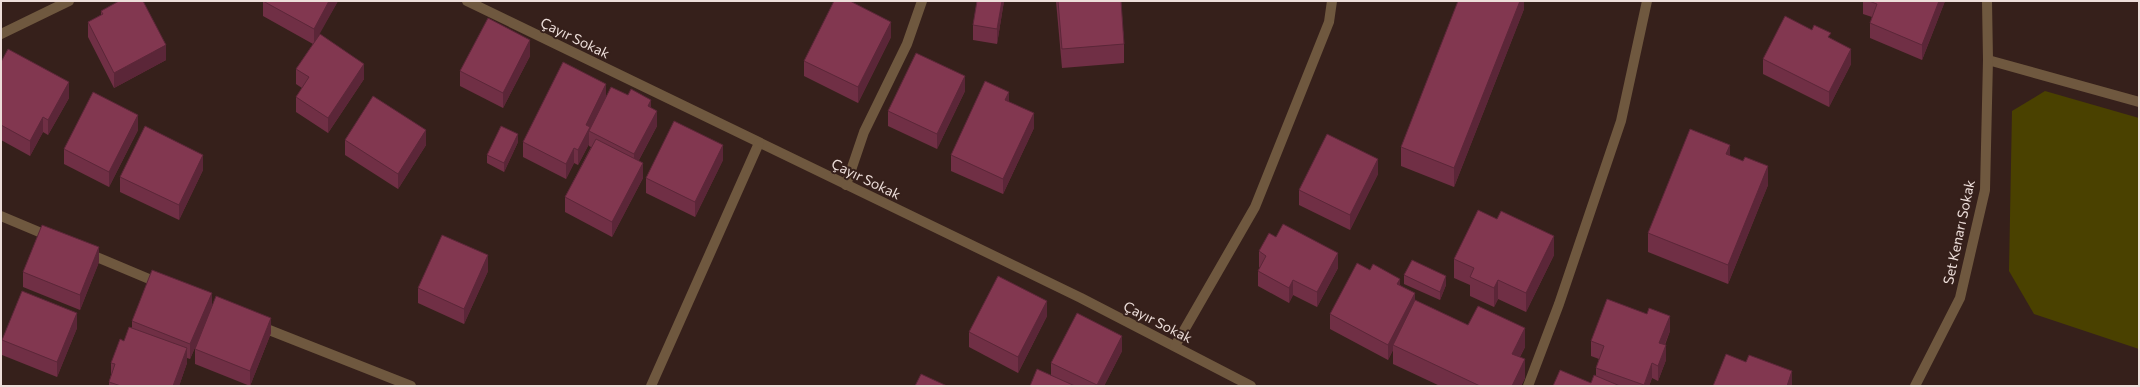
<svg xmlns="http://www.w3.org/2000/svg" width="2140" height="387" font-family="Commissioner,sans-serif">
	<rect width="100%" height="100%" fill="#36201b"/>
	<polygon fill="#4a4100" points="2045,91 2139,118 2139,349 2034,314 2009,271 2012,111"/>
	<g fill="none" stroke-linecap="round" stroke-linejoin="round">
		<g stroke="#6f583f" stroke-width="10">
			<polyline points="467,1 1081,298 1251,386"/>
			<polyline points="1,34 69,1"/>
			<polyline points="1988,60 2139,102"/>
			<polyline points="846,185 864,132 907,44 922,1"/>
			<polyline points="1,216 51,237"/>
			<polyline points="87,253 161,284"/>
			<polyline points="259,326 411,386"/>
			<polyline points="1175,346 1255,207 1329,22 1332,1"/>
			<polyline points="651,386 759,143"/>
			<polyline points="1528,386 1559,304 1621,121 1647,1"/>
			<polyline points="1915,386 1960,298 1985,190 1988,60 1987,1"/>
		</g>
	</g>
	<g fill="#702f45">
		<polygon points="263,1 338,1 316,39 364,79 328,133 296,112 296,97 302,88 296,84 296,69 313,44 263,16"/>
		<polygon points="977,1 1004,1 997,44 973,40 973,25"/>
		<polygon points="1056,1 1121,1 1124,44 1124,63 1062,68"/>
		<polygon points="1524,1 1524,9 1454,187 1401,166 1401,147"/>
		<polygon points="1863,1 1945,1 1922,60 1870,38 1870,23 1872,17 1863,14"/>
		<polygon points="101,11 166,60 114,88 88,37 88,22 101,15"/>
		<polygon points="1812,30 1831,39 1851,64 1829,107 1763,74 1763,59"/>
		<polygon points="891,37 858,103 804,76 804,61"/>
		<polygon points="530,56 503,108 460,86 460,71"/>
		<polygon points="1,62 69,98 48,135 43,132 30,156 1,140"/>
		<polygon points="965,91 937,149 888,126 888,111"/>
		<polygon points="651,108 657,126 639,160 643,178 612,237 565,212 565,197 591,147 589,146 589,144 578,165 574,163 566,179 523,157 523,142"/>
		<polygon points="1034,128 1003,194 951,171 951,155"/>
		<polygon points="138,130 109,187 64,164 64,149"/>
		<polygon points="345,140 426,145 398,189 345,155"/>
		<polygon points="518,142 504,172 487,163 487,155"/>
		<polygon points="1730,156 1743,161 1768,185 1728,284 1648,252 1648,233"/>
		<polygon points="723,160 695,217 646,193 646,178"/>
		<polygon points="203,170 179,220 120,192 120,177"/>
		<polygon points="1378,174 1350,230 1299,205 1299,190"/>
		<polygon points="1259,251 1338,268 1317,307 1293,295 1289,303 1258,286 1258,271 1260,267 1259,267"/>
		<polygon points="1554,255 1526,312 1498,299 1494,307 1470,296 1470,285 1454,278 1454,259"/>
		<polygon points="99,262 80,310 23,287 23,272"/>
		<polygon points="488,271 464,324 418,303 418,288"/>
		<polygon points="1404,275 1446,285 1440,300 1404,284"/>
		<polygon points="1400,285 1415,300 1468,325 1525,347 1520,357 1525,378 1521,386 1440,386 1393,364 1393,350 1388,360 1330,329 1330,314"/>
		<polygon points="212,307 271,333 250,386 195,364 195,349 201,334 190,359 187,358 187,363 179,386 109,386 109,382 111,375 111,363 132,327 132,321"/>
		<polygon points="1047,316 1018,373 969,347 969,332"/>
		<polygon points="77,328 57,377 2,355 2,340"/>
		<polygon points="1670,331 1665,345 1666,360 1658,381 1652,378 1649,386 1553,386 1591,383 1596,376 1596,368 1599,359 1591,356 1591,341"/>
		<polygon points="1122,351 1104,386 1030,386 1051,376 1051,363"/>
	</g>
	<g fill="#5b2638">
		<polygon points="329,1 338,1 314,44 314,29"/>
		<polygon points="1002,1 1004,1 997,44 997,29"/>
		<polygon points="1520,1 1524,1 1524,9 1454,187 1454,168"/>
		<polygon points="1939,1 1945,1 1922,60 1922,45"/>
		<polygon points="891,22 891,37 858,103 858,87"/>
		<polygon points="530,40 530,56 503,108 503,93"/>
		<polygon points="166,45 166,60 114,88 114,73"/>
		<polygon points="1851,49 1851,64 1829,107 1829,92"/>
		<polygon points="364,64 364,79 328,133 328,118"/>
		<polygon points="965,76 965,91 937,149 937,134"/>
		<polygon points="69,82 69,98 48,135 48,120"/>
		<polygon points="606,84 606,99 589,131 589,144 578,165 578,150 586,125"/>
		<polygon points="1009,92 1009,107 1005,100"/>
		<polygon points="651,100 651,115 648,106"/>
		<polygon points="657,111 657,126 634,169 634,154"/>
		<polygon points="1034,113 1034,128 1003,194 1003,179"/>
		<polygon points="138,115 138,130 109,187 109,172"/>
		<polygon points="43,117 43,132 30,156 30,141"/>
		<polygon points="426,130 426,145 398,189 398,174"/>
		<polygon points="518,134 518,142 504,172 504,163"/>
		<polygon points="723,145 723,160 695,217 695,202"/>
		<polygon points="1730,145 1730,164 1726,154"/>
		<polygon points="574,148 574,163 566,179 566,164"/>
		<polygon points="203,155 203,170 179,220 179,205"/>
		<polygon points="1378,159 1378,174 1350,230 1350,215"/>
		<polygon points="643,163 643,178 612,237 612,222"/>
		<polygon points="1768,166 1768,185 1728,284 1728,265"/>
		<polygon points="1554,236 1554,255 1526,312 1526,293"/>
		<polygon points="99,247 99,262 80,310 80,295"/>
		<polygon points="1338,253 1338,268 1317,307 1317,292"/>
		<polygon points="488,255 488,271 464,324 464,309"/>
		<polygon points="1446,276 1446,285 1440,300 1440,292"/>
		<polygon points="1400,279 1400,294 1397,284"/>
		<polygon points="1293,280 1293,295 1289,303 1289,288"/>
		<polygon points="1498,280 1498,299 1494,307 1494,288"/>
		<polygon points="212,293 212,308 190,359 190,344"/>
		<polygon points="1415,293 1415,309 1393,345 1393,350 1388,360 1388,345"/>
		<polygon points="1047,301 1047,316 1018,373 1018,357"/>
		<polygon points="77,313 77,328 57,377 57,362"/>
		<polygon points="1670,316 1670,331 1659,358 1659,343"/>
		<polygon points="271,318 271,333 250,386 250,371"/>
		<polygon points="1525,328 1525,347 1512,372 1512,354"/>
		<polygon points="1122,336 1122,351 1104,386 1097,386"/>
		<polygon points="1666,345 1666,360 1658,381 1658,366"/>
		<polygon points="187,348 187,363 179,386 173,386"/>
		<polygon points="1525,359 1525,378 1521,386 1512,386"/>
		<polygon points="1652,363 1652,378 1649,386 1644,386"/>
		<polygon points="1792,371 1792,386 1787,386"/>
	</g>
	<g fill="#823750" stroke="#5b2638">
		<polygon points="119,1 143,1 166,45 114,73 88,22 103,14 101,11"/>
		<polygon points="263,1 329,1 314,29"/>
		<polygon points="834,1 850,1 891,22 858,87 804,61"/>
		<polygon points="977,1 1002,1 997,29 973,25"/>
		<polygon points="1058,1 1121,1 1124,44 1062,49"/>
		<polygon points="1458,1 1520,1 1454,168 1401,147"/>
		<polygon points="1869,1 1939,1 1922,45 1870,23 1877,4"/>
		<polygon points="1785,16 1812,30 1814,25 1831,33 1828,37 1851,49 1829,92 1763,59"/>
		<polygon points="488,18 530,40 503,93 460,71"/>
		<polygon points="320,34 364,64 328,118 296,97 309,77 296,69"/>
		<polygon points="8,49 69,82 48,120 43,117 30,141 1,125 1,62"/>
		<polygon points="916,53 965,76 937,134 888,111"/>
		<polygon points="563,62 606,84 586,125 590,127 578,150 574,148 566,164 523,142"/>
		<polygon points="985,81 1009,92 1005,100 1034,113 1003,179 951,155"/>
		<polygon points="611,87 628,95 631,89 651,100 648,106 657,111 634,154 589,131"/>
		<polygon points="93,92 138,115 109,172 64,149"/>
		<polygon points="373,96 426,130 398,174 345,140"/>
		<polygon points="674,121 723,145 695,202 646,178"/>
		<polygon points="145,126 203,155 179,205 120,177"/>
		<polygon points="501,126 518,134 504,163 487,155"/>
		<polygon points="1690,129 1730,145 1726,154 1743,161 1745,157 1768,166 1728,265 1648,233"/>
		<polygon points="1327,134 1378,159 1350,215 1299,190"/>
		<polygon points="596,139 643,163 612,222 565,197"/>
		<polygon points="1478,210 1497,219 1501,211 1554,236 1526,293 1498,280 1494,288 1470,277 1474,268 1454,259"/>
		<polygon points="1283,224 1338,253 1317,292 1293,280 1289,288 1258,271 1266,256 1259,251 1269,233 1276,237"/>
		<polygon points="42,225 99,247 80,295 23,272"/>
		<polygon points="442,235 488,255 464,309 418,288"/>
		<polygon points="1412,260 1446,276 1440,292 1404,275"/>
		<polygon points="1357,263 1370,270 1373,264 1400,279 1397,284 1415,293 1388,345 1330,314"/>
		<polygon points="152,270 212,293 190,344 132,321"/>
		<polygon points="998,276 1047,301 1018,357 969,332"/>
		<polygon points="22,291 77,313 57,362 2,340"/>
		<polygon points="216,296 271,318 250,371 195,349"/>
		<polygon points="1607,299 1647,314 1649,308 1670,316 1659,343 1666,345 1658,366 1652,363 1644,385 1596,368 1604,346 1591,341"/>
		<polygon points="1415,300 1468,325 1478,306 1525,328 1512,354 1525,359 1512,386 1480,386 1393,345"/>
		<polygon points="1077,313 1122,336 1097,385 1051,363"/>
		<polygon points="129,327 187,348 173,386 121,386 109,382 115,364 111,363 120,339 124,341"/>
		<polygon points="1726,354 1746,362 1749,355 1792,371 1787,386 1713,386"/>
		<polygon points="1037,369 1075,386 1030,386"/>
		<polygon points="1560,370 1591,383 1594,375 1620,386 1553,386"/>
		<polygon points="921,374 947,386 915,386"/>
	</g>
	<g text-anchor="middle" stroke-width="4" stroke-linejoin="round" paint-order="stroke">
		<g font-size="14" fill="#eddeda" stroke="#36201b">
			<text transform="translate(575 38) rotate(26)" y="5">Çayır Sokak</text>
			<text transform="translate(866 179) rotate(26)" y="5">Çayır Sokak</text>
			<text transform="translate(1959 232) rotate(-78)" y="5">Set Kenarı Sokak</text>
			<text transform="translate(1158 322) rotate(27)" y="5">Çayır Sokak</text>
		</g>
	</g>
	<rect width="2140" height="387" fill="none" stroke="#eddeda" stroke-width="4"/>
</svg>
